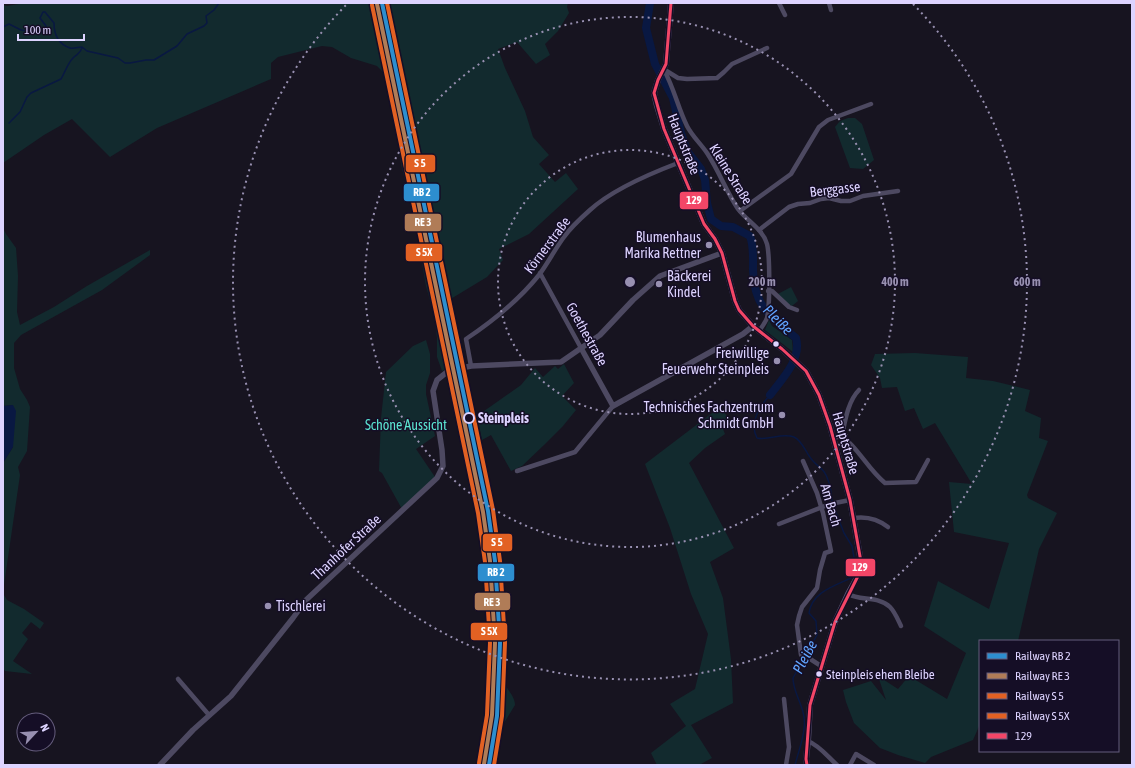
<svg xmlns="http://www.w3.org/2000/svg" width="1135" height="768" font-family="'Asap Condensed',sans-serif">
	<rect width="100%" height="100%" fill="#171420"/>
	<g fill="#122a2e">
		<polygon points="24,3 568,3 567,7 569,13 558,31 545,44 550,55 536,64 517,42 498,49 505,68 525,111 533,137 549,155 539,164 555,182 566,173 578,189 529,234 499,249 503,260 487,277 449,300 413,127 388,16 378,18 452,367 442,371 437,357 437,338 434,315 426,286 415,223 401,164 390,93 384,73 377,66 351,58 332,47 322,46 278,57 271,63 271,79 157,128 110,157 72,119 44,135 3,163 3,5 7,6"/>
		<polygon points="848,118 855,118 862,124 874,160 863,169 850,168 835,127 840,121"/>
		<polygon points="3,228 6,234 16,248 18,276 17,312 20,325 54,307 87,286 150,250 150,255 102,290 21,335 14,343 14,368 20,389 27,400 30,407 27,451 18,467 20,475 4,585 4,595 7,600 24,609 44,623 40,629 31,622 22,633 28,639 13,661 32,674 5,671 3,668 3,463 13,447 13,405 3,406"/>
		<polygon points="791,287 798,301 792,306 789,305 776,295"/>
		<polygon points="769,320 772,326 792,340 793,352 765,330"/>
		<polygon points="426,340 430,354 430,373 426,385 426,394 435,436 416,449 435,477 402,509 382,473 379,471 381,418 386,372 413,346"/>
		<polygon points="915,353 968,357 966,378 993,381 1030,390 1025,411 1041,418 1039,438 1048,441 1027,495 1028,498 1057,513 1039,549 1018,641 980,641 980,724 973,740 931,757 925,763 898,755 880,748 854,723 846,702 843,690 871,681 886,700 878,676 898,689 909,676 947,699 966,653 924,626 938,581 989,609 1009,543 954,532 949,482 972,484 935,423 923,429 914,408 905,411 897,387 882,388 880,378 871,365 875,354"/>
		<polygon points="564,364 574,383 562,396 576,410 563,426 544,445 522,466 511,471 491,435 482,440 477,416 521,385 535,368 543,377 555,366 558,369"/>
		<polygon points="720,407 730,420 722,427 725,434 705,448 689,463 734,548 710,562 723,598 731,659 733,703 691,725 712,758 699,765 657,765 651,753 686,726 670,704 695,689 708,634 691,594 670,528 645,464"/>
		<polygon points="474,491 477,491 487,549 492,619 492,665 490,718 483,765 478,765 486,696 488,625 483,563"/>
		<path d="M504,682C507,690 515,696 515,705L504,723L501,720Z"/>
	</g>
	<polygon fill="#091842" points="13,405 16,411 13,447 3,463 3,406"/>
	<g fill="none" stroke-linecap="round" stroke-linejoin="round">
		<g stroke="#091842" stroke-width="1.5">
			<path d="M3,27L9,24L21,30L40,33L44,30L46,26L40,18L43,12H45L54,23C54,35 58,44 70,48C73,49 79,47 82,47L87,51L118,58L125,63H130L146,60H154L177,46L187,34L204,26L207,23L206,16L214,10L219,3"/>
			<path d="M9,123L20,112L27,97L31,93L61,79C65,72 68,63 73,58C78,53 79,55 82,48"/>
			<path d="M770,395C760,406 749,423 757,438C769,441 782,432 794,437C803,441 806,454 813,461C820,469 824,468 828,480C831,486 831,494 832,501"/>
			<path d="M795,765C799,749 808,728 803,712C800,700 793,690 793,678L817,635L816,621L809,613C812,592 834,586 851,578L855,563L852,546L844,533L833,505"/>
		</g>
		<path stroke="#091842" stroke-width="8" d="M650,3L646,28L655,64L673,98L681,133L687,151L701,169L705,180L707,203L711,219L721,226L733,227L750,236C754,247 753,259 753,270C754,307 770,316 796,338C802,359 782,379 770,395"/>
		<g stroke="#4d4961" stroke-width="4.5">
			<polyline points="779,3 785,15"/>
			<polyline points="829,3 831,10"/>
			<path d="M664,70C674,88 678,108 687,126C692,136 701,144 707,153C719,171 726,191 738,209C747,221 763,229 767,244C770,256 770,306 767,318C765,323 762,327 759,331"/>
			<polyline points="665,70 678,78 687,79 717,78 724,72 732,64 767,48"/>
			<polyline points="740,211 791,174 819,127 828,120 871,104"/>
			<polyline points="759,230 789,207 798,204 810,203 821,199 829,198 841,201 850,201 863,196 898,191"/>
			<polyline points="540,273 581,348"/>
			<polyline points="768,291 772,291 789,307 797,310"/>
			<path d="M471,366L466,339C493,321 518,301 539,275C548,263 555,249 564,237C571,227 581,218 590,210C613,189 649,174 678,163"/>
			<path d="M842,436C845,421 848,401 859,390"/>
			<path d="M833,438L842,436C859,449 868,469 885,483L916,482L928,460"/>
			<polyline points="803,461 817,493 823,513 831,551 825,553 820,570 817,588 802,607 799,616 797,625 801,655 804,655 821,666"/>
			<polyline points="517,471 575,452 613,406"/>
			<path d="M853,518C866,516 878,519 888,527"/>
			<polyline points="779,524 830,504 850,500"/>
			<path d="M848,594C860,601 879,596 890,607C895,612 898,620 901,626"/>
			<polyline points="178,679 209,715"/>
			<polyline points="784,699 789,747 786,765"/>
			<path d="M808,741C820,746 828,757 837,765"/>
			<polyline points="850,765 856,754 874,765"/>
		</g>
		<g stroke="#4d4961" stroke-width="5.5">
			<polyline points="581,348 613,406 743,334 753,326"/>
			<polyline points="160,765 193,730 231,696 293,618 306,600 437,478 443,466 442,450 433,391 437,380 442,376 448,371 471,366 561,362 600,335 633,300 660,276 722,253"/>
		</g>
		<polyline stroke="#5a5574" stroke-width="6" points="671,3 666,64 658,80 654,93 657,106 664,129 704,224 715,239 722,253 735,301 739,310 753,326 782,349 806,371 819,395 830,426 850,500 858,545 861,562 860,572 848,594 835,622 810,705 808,741 806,759 807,765"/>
		<g stroke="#150e26" stroke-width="6">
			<polyline id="bus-1" points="671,3 666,64 658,80 654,93 664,129 704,224 715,239 722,253 735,301 739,310 753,326 782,349 806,371 819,395 830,426 850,500 861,562 860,572 835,622 810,705 806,759 807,765"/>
		</g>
		<use href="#bus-1" stroke="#f34667" stroke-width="3"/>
		<g stroke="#150e26" stroke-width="7">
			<polyline id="rail-1" points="382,3 488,511 495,561 500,643 497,716 489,765"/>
		</g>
		<g stroke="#150e26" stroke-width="7">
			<polyline id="rail-2" points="377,4 483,512 490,561 495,643 492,715 484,764"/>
		</g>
		<g stroke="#150e26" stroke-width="7">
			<polyline id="rail-3" points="387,3 493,510 500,561 505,643 502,716 494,765"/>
		</g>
		<g stroke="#150e26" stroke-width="7">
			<polyline id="rail-4" points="372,5 478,513 485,562 490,643 487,715 479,763"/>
		</g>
		<use href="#rail-1" stroke="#2d8ecf" stroke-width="4"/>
		<use href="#rail-2" stroke="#b07c57" stroke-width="4"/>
		<use href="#rail-3" stroke="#e26123" stroke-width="4"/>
		<use href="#rail-4" stroke="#e26123" stroke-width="4"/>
	</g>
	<g fill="none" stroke="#9890b1" stroke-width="2" stroke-dasharray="2 4">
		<circle cx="630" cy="282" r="132"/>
		<circle cx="630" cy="282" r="265"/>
		<path d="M913 4A397 397 0 1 1 347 4"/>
	</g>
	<g fill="#9890b1" stroke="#150e26" stroke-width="1.5">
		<circle cx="709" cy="245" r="4"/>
		<circle cx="659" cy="284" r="4"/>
		<circle cx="777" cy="361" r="4"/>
		<circle cx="782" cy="415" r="4"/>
		<circle cx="268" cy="606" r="4"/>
	</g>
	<g fill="#ddd3ff" stroke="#150e26" stroke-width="1.5">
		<circle cx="776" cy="344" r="3.5"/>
		<circle cx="819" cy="674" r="3.5"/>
	</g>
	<circle fill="#150e26" stroke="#ddd3ff" stroke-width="2" cx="469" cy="418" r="5"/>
	<g text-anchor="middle" stroke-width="3" stroke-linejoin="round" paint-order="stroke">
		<g font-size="13" fill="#ddd3ff" stroke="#150e26" text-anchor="start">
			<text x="826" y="679">Steinpleis ehem Bleibe</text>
		</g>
		<g font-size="14" fill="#ddd3ff" stroke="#150e26">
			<text transform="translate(684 144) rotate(68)" y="5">Hauptstraße</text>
			<text transform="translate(731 174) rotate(58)" y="5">Kleine Straße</text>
			<text transform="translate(835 189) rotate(-7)" y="5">Berggasse</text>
			<text transform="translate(547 245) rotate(-53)" y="5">Körnerstraße</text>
			<text transform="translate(587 334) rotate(61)" y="5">Goethestraße</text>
			<text transform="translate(846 443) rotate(74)" y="5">Hauptstraße</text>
			<text transform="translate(831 505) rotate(74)" y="5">Am Bach</text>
			<text transform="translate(346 547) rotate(-43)" y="5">Thanhofer Straße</text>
		</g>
		<g font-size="14" fill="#ddd3ff" stroke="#150e26" text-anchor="end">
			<text x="701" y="242">Blumenhaus<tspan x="701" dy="16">Marika Rettner</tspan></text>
			<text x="667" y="281" text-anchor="start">Bäckerei<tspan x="667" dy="16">Kindel</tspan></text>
			<text x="769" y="358">Freiwillige<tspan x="769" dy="16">Feuerwehr Steinpleis</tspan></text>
			<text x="774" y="412">Technisches Fachzentrum<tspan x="774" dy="16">Schmidt GmbH</tspan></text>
			<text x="276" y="611" text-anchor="start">Tischlerei</text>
		</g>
		<g font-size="14" font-weight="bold" fill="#ddd3ff" stroke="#150e26" text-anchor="start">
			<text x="478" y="423">Steinpleis</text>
		</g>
		<g font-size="14" fill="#5be3d0" stroke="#150e26">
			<text x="406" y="430">Schöne Aussicht</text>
		</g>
		<g font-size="15" font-style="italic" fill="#61a5ff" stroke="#150e26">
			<text transform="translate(778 320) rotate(45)" y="5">Pleiße</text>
			<text transform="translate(805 657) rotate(-62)" y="5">Pleiße</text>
		</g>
	</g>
	<circle cx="630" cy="282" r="6" fill="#9890b1" stroke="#150e26" stroke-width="2"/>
	<g font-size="12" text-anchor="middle" font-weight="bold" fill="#9890b1" stroke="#150e26" stroke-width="3" stroke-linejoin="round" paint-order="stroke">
		<text x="762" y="286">200 m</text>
		<text x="895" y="286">400 m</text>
		<text x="1027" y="286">600 m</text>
	</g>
	<g stroke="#150e26" stroke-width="1.5">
		<rect x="405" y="154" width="31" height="19" rx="4" fill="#e26123"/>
		<rect x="403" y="183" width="37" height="19" rx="4" fill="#2d8ecf"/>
		<rect x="679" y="191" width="30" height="19" rx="4" fill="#f34667"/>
		<rect x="404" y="213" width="38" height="19" rx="4" fill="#b07c57"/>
		<rect x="405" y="243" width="38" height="19" rx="4" fill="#e26123"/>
		<rect x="482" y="533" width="31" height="19" rx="4" fill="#e26123"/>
		<rect x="845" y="558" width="31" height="19" rx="4" fill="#f34667"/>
		<rect x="477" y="563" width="38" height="19" rx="4" fill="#2d8ecf"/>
		<rect x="474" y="592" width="37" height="19" rx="4" fill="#b07c57"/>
		<rect x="470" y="622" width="38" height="19" rx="4" fill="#e26123"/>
	</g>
	<g font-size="11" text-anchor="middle" font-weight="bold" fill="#fff">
		<text x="420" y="167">S 5</text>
		<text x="422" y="196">RB 2</text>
		<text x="694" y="204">129</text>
		<text x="423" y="226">RE 3</text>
		<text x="424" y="256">S 5X</text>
		<text x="497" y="546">S 5</text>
		<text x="860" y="571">129</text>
		<text x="496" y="576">RB 2</text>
		<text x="492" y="606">RE 3</text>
		<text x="489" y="635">S 5X</text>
	</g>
	<rect width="1135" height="768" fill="none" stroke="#ddd3ff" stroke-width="8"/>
	<rect x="979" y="640" width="140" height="112" fill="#150e26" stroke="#655d7d"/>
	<rect x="987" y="653" width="20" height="6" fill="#2d8ecf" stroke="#655d7d"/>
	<text x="1015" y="660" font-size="12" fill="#ddd3ff">Railway RB 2</text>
	<rect x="987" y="673" width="20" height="6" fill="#b07c57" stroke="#655d7d"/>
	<text x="1015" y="680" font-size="12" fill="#ddd3ff">Railway RE 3</text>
	<rect x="987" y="693" width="20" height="6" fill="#e26123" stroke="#655d7d"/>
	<text x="1015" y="700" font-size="12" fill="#ddd3ff">Railway S 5</text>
	<rect x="987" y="713" width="20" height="6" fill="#e26123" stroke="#655d7d"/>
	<text x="1015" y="720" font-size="12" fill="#ddd3ff">Railway S 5X</text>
	<rect x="987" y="733" width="20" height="6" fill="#f34667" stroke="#655d7d"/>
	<text x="1015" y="740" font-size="12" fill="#ddd3ff">129</text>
	<g transform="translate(36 732) rotate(64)"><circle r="19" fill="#150e26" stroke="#655d7d"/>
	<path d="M0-3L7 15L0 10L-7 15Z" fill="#9890b1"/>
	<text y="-6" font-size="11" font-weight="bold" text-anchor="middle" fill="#ddd3ff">N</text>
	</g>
	<path d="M18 34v6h66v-6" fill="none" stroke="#ddd3ff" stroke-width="2"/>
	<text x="24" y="34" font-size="12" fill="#ddd3ff" stroke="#150e26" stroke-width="3" paint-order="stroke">100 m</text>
</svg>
